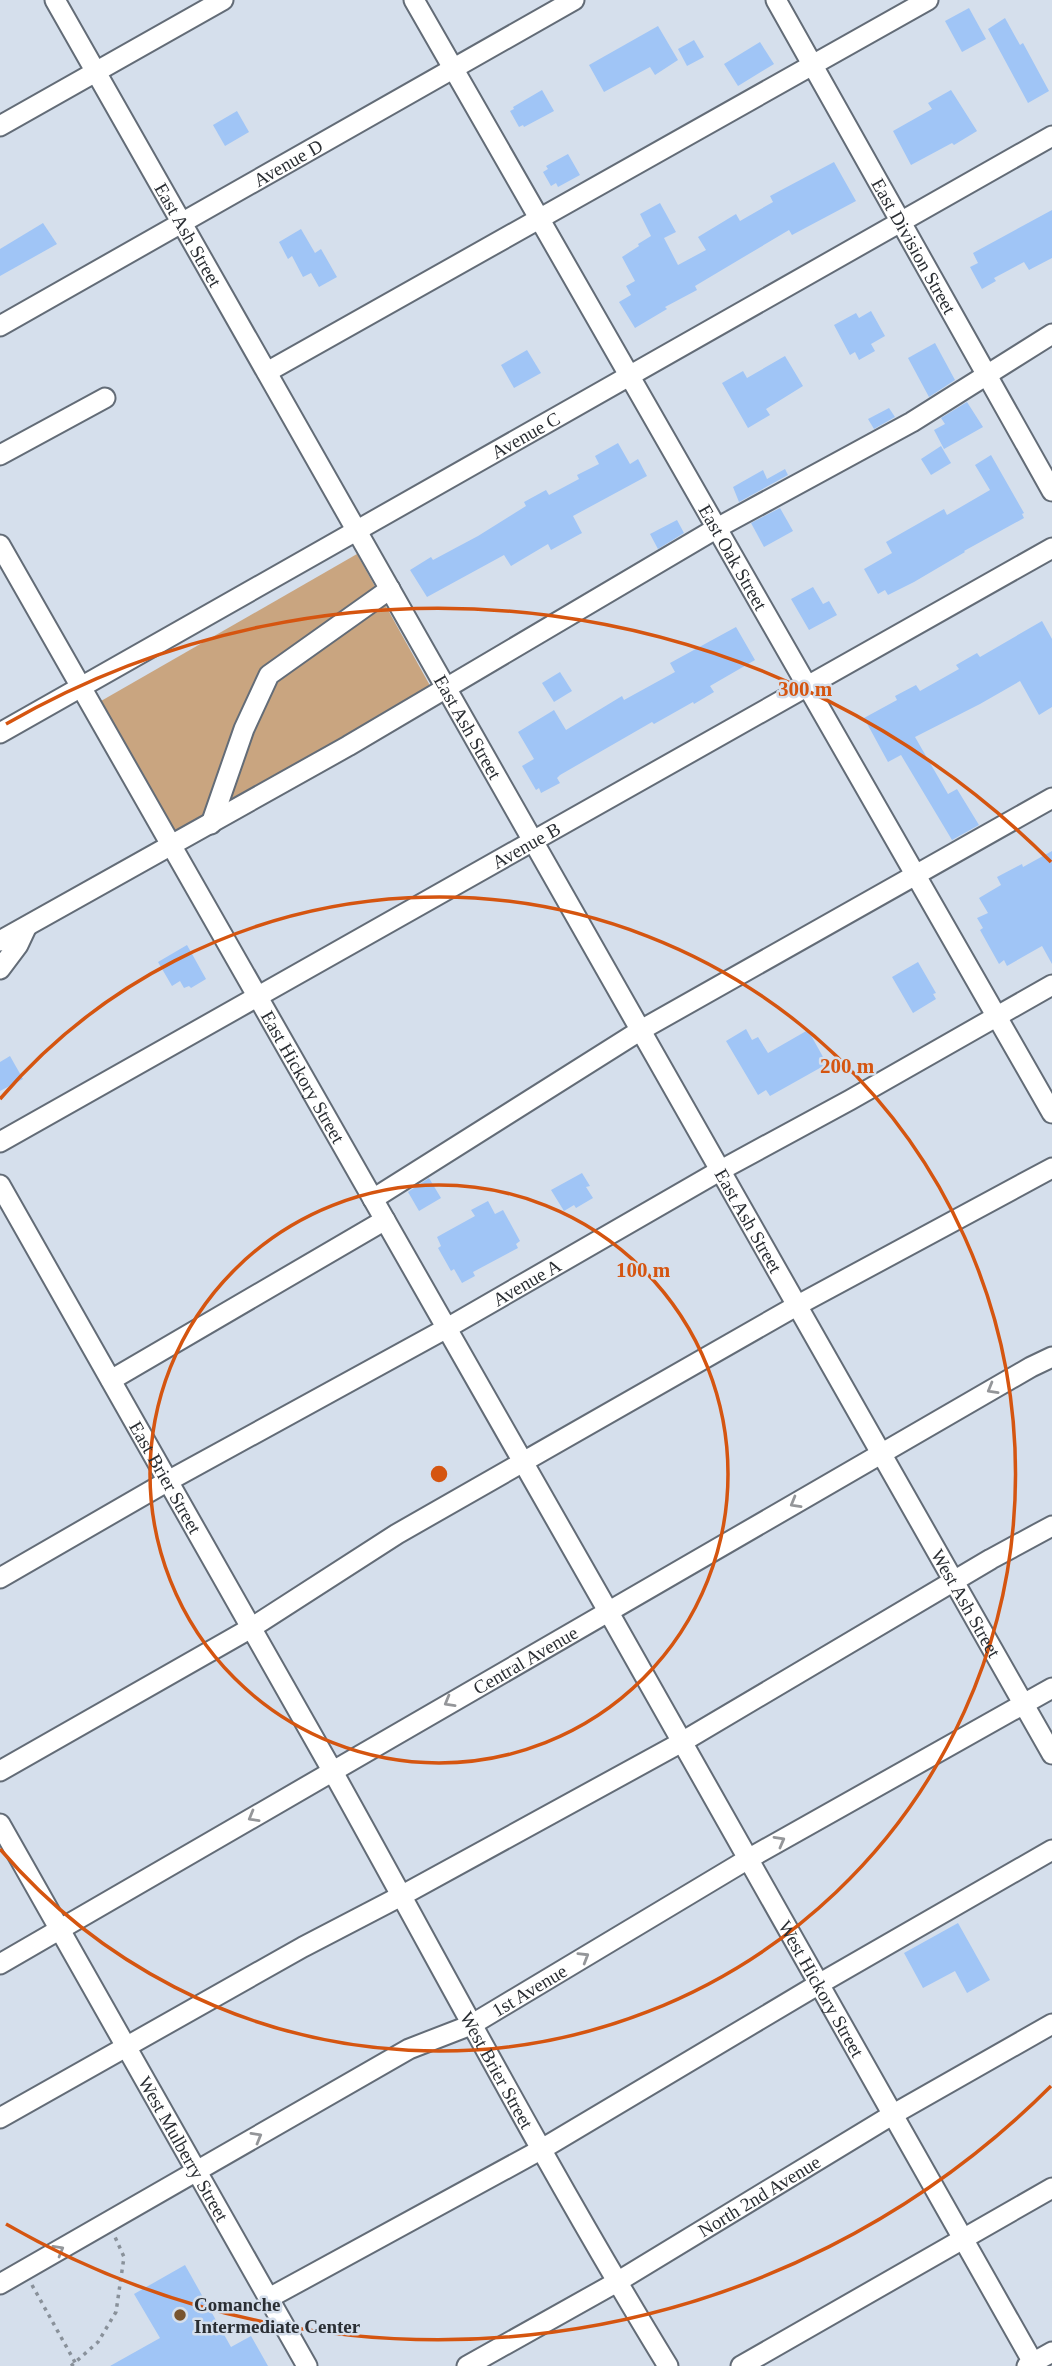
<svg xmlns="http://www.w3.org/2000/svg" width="1052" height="2366" font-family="Georgia,serif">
	<rect width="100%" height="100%" fill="#d5dfec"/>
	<polygon fill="#c9a580" points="357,554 433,691 177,836 101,701"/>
	<g fill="#a0c5f6">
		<polygon points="969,8 986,39 962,52 945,21"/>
		<polygon points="1005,18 1020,45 1023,43 1049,91 1028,103 988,29"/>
		<polygon points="658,26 678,60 655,75 650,67 604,92 589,65"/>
		<polygon points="694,40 704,57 687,66 678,49"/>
		<polygon points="760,42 774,64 738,86 724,64"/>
		<polygon points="542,90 554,111 524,127 523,125 519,127 510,111 514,109 513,107"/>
		<polygon points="951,90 977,131 954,145 952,143 911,165 893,131 932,109 928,103"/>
		<polygon points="237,111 249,132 225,146 213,125"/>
		<polygon points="568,154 580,175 558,187 556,183 551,186 543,172 548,169 546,166"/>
		<polygon points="834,162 856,201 792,235 789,230 695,286 697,290 665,307 667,309 635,328 619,302 631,295 626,286 635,281 622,257 639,246 638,244 651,236 640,214 660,203 676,232 664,238 678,265 706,250 698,237 736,214 740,221 773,202 770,196"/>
		<polygon points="1052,210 1052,258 1029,270 1024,262 994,278 996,281 982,289 970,267 978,263 973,253"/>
		<polygon points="43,223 57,244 0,276 0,249"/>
		<polygon points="301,229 315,253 321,249 337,277 319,287 311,273 303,277 292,256 288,259 279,242"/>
		<polygon points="871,311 885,336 871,344 875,351 859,360 855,352 850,355 834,325 856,313 859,318"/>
		<polygon points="935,343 955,380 929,397 908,358"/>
		<polygon points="527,350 541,373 514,388 501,365"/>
		<polygon points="785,356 803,386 766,409 770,415 748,428 722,383 743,371 747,378"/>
		<polygon points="967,402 983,427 944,449 934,430 945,424 941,418"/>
		<polygon points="889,408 895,417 874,429 868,419"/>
		<polygon points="618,443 630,464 638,459 647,476 573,516 582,533 551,550 548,544 511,566 504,555 427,597 410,570 431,557 433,560 478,536 526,506 524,502 546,490 549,495 579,479 577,475 599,464 595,456"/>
		<polygon points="941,446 951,463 931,475 921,459"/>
		<polygon points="991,455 1024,513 1022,514 1024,518 964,551 965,552 914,582 888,595 885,590 878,594 864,569 892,553 886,542 944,509 947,515 990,490 975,465"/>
		<polygon points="785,469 788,475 739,502 733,487 763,470 767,479"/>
		<polygon points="780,508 793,531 764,547 751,523"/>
		<polygon points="677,520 684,533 658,549 650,534"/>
		<polygon points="813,587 823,604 829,601 837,615 809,630 791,599"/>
		<polygon points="1042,621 1052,639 1052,707 1039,715 1020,681 980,704 915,737 948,794 957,789 979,825 952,840 901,755 888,762 864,718 897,700 895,696 916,685 920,691 959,669 956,665 977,653 980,657"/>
		<polygon points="736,627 755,660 710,686 714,692 694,704 693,702 654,724 652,722 560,775 557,778 560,783 541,793 539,788 536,790 522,766 534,759 518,732 554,710 566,730 622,696 624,700 675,672 670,663"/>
		<polygon points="560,672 572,691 554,702 542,683"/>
		<polygon points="1052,851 1052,964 1042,946 1007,966 1004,960 999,964 980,930 983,928 977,918 988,913 979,898 1001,885 997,877 1022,864 1023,867"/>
		<polygon points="187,945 206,979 191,988 189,986 184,988 180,981 172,986 158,962"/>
		<polygon points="918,962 936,993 933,994 936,999 913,1013 892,977"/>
		<polygon points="746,1029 752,1040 758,1037 768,1053 808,1030 827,1064 770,1096 766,1090 758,1095 726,1041"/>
		<polygon points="10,1056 23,1079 0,1091 0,1062"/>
		<polygon points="582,1173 590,1186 586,1187 593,1198 576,1208 574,1205 564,1211 551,1190"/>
		<polygon points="429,1178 441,1198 419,1211 408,1192"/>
		<polygon points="488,1201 495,1214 503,1210 520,1241 516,1244 518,1248 473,1272 475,1276 462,1283 454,1269 451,1271 438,1248 441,1246 437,1237 475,1216 471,1210"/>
		<polygon points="958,1923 990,1980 967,1993 955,1971 923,1988 904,1953"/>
		<polygon points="185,2265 231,2347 251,2336 268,2366 110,2366 160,2338 134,2294"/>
	</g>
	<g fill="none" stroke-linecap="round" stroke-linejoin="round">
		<g stroke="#636c77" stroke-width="23">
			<g id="minor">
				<path id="s1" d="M55,0L1052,1754"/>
				<path id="s2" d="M414,0L1052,1113"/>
				<path id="s3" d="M776,0L1052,491"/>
				<polyline points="0,126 223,0"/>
				<path id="s4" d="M0,326L574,0"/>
				<polyline points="267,372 928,0"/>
				<polyline points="0,455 105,398"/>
				<path id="s5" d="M0,545L608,1611L1035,2366"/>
				<path id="s6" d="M0,733L1052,136"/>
				<polyline points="211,824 244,729 269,675 390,589"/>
				<polyline points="0,941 348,746 717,528 912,422 1052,334"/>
				<polyline points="0,969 18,945 26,928"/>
				<path id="s7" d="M0,1142L1052,548"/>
				<path id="s8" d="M0,1185C110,1381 223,1576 333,1772C444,1971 549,2172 668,2366"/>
				<polyline points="373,1199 641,1030 1052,798"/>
				<polyline points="111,1380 385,1220"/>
				<path id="s9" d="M0,1578L168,1481L447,1328L721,1170L850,1100L1052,985"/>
				<polyline points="0,1771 251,1628 397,1534 798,1305 1052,1168"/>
				<path id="s10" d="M0,1824L307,2366"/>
				<path id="s11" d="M0,1964L1031,1367L1052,1357"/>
				<polyline points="0,2118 303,1947 401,1896 682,1742 991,1559 1052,1526"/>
				<path id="s12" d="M0,2284L409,2049L471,2025L748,1859L1052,1688"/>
				<polyline points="269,2298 542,2149 819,1984 1052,1850"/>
				<path id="s13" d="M467,2366L617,2282L892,2115L1052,2024"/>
				<polyline points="741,2366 1052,2188"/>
				<polyline points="1027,2366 1052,2352"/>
			</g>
		</g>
		<g stroke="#89919a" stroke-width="3.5" stroke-dasharray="3.5 5" stroke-linecap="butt">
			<polyline points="32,2285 76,2364"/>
			<polyline points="71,2366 98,2342 116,2312 124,2257 115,2237"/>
		</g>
		<use href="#minor" stroke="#fff" stroke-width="19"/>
	</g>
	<defs><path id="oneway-chevron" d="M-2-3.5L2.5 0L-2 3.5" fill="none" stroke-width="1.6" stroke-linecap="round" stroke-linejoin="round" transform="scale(1.75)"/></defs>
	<g stroke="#949699">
		<use href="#oneway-chevron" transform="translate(992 1389) rotate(150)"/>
		<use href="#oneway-chevron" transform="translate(795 1503) rotate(150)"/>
		<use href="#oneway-chevron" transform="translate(449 1702) rotate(150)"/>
		<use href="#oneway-chevron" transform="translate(253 1817) rotate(150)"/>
		<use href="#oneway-chevron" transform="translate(780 1841) rotate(-29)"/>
		<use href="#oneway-chevron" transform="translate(584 1957) rotate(-31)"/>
		<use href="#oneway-chevron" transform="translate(257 2137) rotate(-30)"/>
		<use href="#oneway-chevron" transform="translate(59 2250) rotate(-30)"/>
	</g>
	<g fill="none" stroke="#d55510" stroke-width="3.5">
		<circle cx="439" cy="1474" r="289"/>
		<path d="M0 1099A577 577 0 1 1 0 1849"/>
		<path d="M1051 2086A866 866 0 0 1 6 2224M6 724A866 866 0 0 1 1051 862"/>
	</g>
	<circle fill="#78542e" stroke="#d5dfec" stroke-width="2.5" cx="180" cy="2315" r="7"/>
	<g text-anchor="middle" stroke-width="5" stroke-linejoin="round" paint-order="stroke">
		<g font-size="19" fill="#2a2e33" stroke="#d5dfec">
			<text dy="7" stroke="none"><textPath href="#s4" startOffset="331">Avenue D</textPath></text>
			<text dy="7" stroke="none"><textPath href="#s1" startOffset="270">East Ash Street</textPath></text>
			<text dy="7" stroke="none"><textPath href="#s3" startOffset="282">East Division Street</textPath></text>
			<text dy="7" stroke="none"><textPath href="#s6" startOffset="604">Avenue C</textPath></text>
			<text dy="7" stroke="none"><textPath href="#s2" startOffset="642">East Oak Street</textPath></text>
			<text dy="7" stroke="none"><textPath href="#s1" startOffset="836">East Ash Street</textPath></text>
			<text dy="7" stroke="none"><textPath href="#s7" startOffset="604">Avenue B</textPath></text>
			<text dy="7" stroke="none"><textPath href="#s5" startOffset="612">East Hickory Street</textPath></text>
			<text dy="7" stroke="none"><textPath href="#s1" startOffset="1404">East Ash Street</textPath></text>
			<text dy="7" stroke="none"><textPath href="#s9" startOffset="604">Avenue A</textPath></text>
			<text dy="7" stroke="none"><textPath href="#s8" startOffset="336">East Brier Street</textPath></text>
			<text dy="7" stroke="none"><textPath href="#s1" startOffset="1844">West Ash Street</textPath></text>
			<text dy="7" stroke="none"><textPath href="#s11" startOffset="607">Central Avenue</textPath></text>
			<text dy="7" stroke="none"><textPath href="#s5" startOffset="1661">West Hickory Street</textPath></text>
			<text dy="7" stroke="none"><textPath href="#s12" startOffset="606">1st Avenue</textPath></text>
			<text dy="7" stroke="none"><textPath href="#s8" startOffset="1015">West Brier Street</textPath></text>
			<text dy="7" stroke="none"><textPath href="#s10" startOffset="373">West Mulberry Street</textPath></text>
			<text dy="7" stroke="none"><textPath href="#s13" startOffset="338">North 2nd Avenue</textPath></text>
		</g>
		<g font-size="19" font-weight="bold" fill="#2a2e33" stroke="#d5dfec" text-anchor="start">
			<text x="194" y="2311">Comanche<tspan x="194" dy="22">Intermediate Center</tspan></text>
		</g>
	</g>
	<circle cx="439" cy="1474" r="10" fill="#d55510" stroke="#d5dfec" stroke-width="3.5"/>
	<g font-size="21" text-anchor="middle" font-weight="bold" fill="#d55510" stroke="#d5dfec" stroke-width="5" stroke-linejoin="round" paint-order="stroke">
		<text x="805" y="696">300 m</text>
		<text x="847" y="1073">200 m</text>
		<text x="643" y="1277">100 m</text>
	</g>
</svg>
